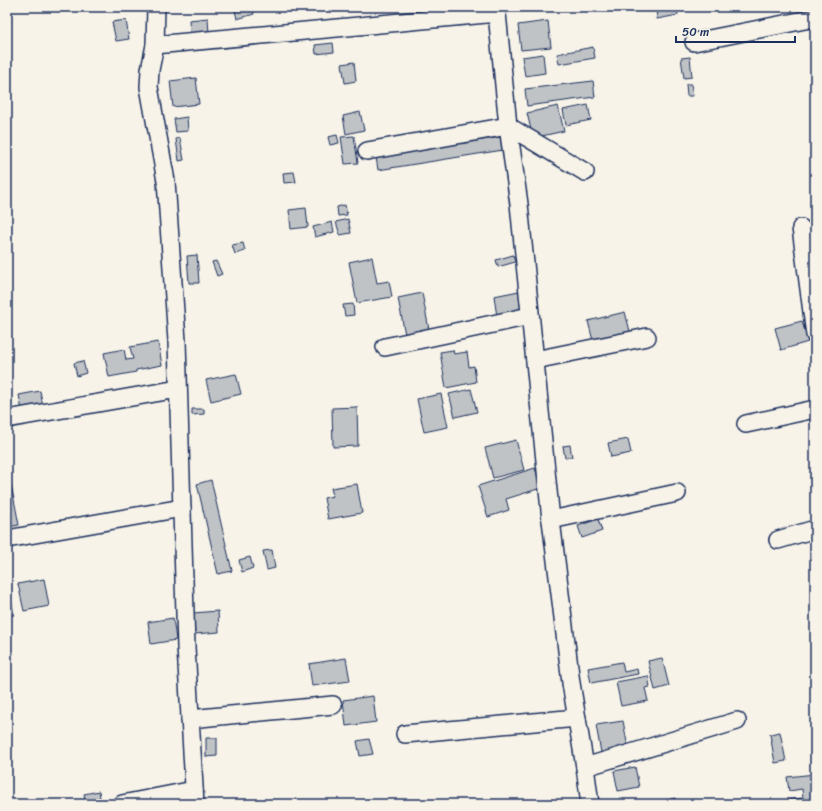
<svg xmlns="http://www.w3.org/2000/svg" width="822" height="811" font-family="Sriracha,sans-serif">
	<rect width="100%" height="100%" fill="#f7f3e8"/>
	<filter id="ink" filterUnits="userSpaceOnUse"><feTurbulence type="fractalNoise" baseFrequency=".025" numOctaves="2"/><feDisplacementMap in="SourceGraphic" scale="8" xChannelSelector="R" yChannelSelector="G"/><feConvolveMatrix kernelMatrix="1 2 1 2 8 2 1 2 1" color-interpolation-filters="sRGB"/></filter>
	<g filter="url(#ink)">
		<g fill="#c0c3c5" stroke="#1b2f5e">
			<polygon points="245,7 252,7 254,14 237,19 235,10"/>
			<polygon points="665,7 676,7 678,15 657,19 656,9"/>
			<polygon points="208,18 209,34 190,35 189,20"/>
			<polygon points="126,20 129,39 116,41 112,22"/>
			<polygon points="548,21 551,47 521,50 518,25"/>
			<polygon points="333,43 334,52 316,54 315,45"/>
			<polygon points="593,47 595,58 559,64 557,54"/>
			<polygon points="543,54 545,73 525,76 522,57"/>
			<polygon points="690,57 692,77 684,78 681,58"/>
			<polygon points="354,62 356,81 345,83 342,64"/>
			<polygon points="196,78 199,104 173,107 170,81"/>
			<polygon points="593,81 595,97 527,106 525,89"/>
			<polygon points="686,84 691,84 693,96 687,96"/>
			<polygon points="588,105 591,120 566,125 563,110"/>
			<polygon points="558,106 564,131 533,138 527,113"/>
			<polygon points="360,112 364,130 346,134 343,116"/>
			<polygon points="187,117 188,131 176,132 174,119"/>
			<polygon points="337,135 339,143 330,145 328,137"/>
			<polygon points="354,136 358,163 345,164 341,137"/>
			<polygon points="501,137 503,150 378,170 376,157"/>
			<polygon points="180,138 184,160 179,161 176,139"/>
			<polygon points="294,172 296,182 284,183 283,173"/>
			<polygon points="345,205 347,215 338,216 337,207"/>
			<polygon points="306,208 308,227 291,229 289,210"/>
			<polygon points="348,219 351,233 340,235 336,222"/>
			<polygon points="332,222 334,232 315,237 313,227"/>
			<polygon points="243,243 245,251 235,254 232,245"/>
			<polygon points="197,255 199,283 189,283 187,256"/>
			<polygon points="513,255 515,262 498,267 496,260"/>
			<polygon points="372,257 377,283 389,281 392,297 357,303 349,262"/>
			<polygon points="216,261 222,274 217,276 212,262"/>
			<polygon points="519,291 523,312 497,317 494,296"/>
			<polygon points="422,293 430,335 406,340 398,298"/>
			<polygon points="353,304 354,315 345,316 343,305"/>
			<polygon points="625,312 631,335 594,345 588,321"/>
			<polygon points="802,321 808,342 781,350 775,328"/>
			<polygon points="158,342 162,365 136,370 136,372 109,377 104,353 124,349 126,360 133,359 130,347"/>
			<polygon points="453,350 454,354 467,352 469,367 474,366 476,382 446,388 440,352"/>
			<polygon points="83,361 86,373 77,376 74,363"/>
			<polygon points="236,374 241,394 211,401 206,380"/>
			<polygon points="471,389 477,412 455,417 449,394"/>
			<polygon points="40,391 43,406 22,410 19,395"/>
			<polygon points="441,394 448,427 424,432 417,399"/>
			<polygon points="357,407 358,446 333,447 332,408"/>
			<polygon points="192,409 204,409 204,414 192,415"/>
			<polygon points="628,439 631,453 611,457 608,443"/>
			<polygon points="516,440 524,470 493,478 485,448"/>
			<polygon points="570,445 572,457 565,458 563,446"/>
			<polygon points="535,468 541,488 506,499 509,510 488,517 478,486"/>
			<polygon points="211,480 232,571 218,574 197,484"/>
			<polygon points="7,484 11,484 19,525 7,527"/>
			<polygon points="357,484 362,513 328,519 324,498 333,496 331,488"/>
			<polygon points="598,519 602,531 582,538 578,526"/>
			<polygon points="272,550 275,568 267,570 263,551"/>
			<polygon points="250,557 253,568 242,572 239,560"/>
			<polygon points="44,579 49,606 24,611 18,584"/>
			<polygon points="8,583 14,615 7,616 7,584"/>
			<polygon points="218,611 219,632 195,634 193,613"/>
			<polygon points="173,618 176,640 151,644 148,622"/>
			<polygon points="346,658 350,681 312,686 309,664"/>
			<polygon points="662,658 669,686 655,690 648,661"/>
			<polygon points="622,662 624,672 637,669 638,674 591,683 588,668"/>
			<polygon points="648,676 650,687 645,688 648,701 621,706 616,682"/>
			<polygon points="373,696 376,722 346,726 343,700"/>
			<polygon points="623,721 629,753 602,758 596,725"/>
			<polygon points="780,732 786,761 775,763 770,734"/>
			<polygon points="206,738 217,738 217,756 206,757"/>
			<polygon points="369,739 373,754 360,756 357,741"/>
			<polygon points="635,767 639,787 618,791 614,771"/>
			<polygon points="815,774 815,804 787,804 787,800 803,798 802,789 789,791 787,777"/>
			<polygon points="99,791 101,804 86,804 84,794"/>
			<polygon points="675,798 677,804 659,804 658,802"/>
		</g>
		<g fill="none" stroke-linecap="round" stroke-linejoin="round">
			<g stroke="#1b2f5e" stroke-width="20">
				<g id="street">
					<polyline points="156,7 155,45 150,70 149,87 166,181 177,341 186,647 195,804"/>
					<polyline points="694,42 815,18"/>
					<polyline points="155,45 497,13 508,126 519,204 551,520 571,683 585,767 590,804"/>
					<polyline points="367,151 508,126 585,172"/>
					<polyline points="801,228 815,335"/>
					<polyline points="385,347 530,316"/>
					<polyline points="535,360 647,337"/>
					<polyline points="7,419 178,389"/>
					<polyline points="746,424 815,409"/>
					<polyline points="551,520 677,493"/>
					<polyline points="7,539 182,508"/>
					<polyline points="778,540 815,529"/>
					<polyline points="190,719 333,705"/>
					<polyline points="405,734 577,718"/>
					<polyline points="585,767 737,721"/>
					<polyline points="122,804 194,790"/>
				</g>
			</g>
			<use href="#street" stroke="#f7f3e8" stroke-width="17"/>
		</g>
	</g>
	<rect width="822" height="811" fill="none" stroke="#f7f3e8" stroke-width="24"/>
	<rect x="12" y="12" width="798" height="787" fill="none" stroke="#1b2f5e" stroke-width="1.5" filter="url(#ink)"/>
	<path d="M676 36v6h119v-6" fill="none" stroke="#1b2f5e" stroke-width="2"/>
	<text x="682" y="36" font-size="12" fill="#1b2f5e" stroke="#f7f3e8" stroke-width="3" paint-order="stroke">50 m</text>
</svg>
